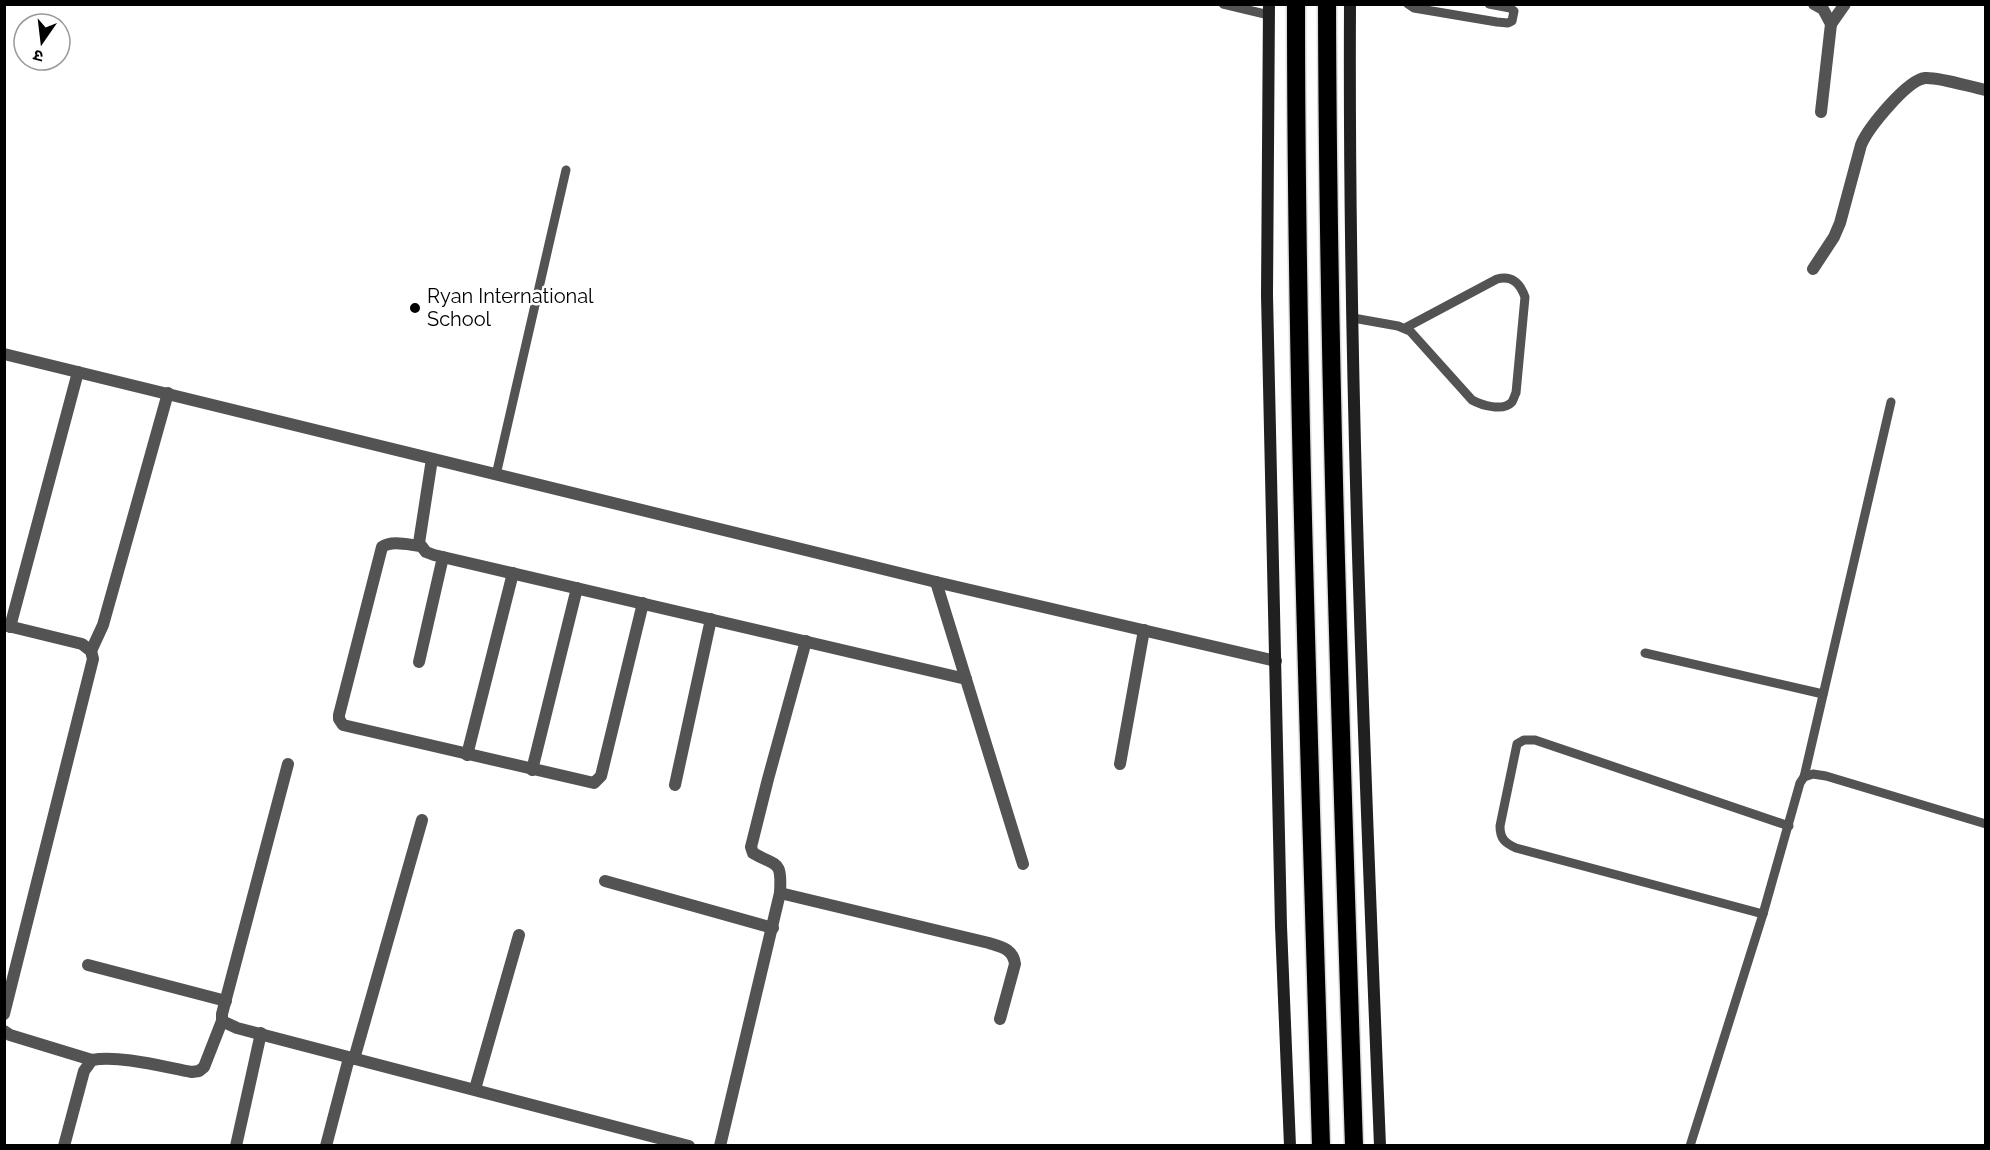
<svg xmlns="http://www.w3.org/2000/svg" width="1990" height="1150" font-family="Raleway,'Noto Sans Devanagari',sans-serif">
	<rect width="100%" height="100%" fill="#fff"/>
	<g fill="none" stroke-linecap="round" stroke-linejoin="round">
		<g stroke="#dbdbdb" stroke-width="21">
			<g id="highway">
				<path d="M1296,4C1296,385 1310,765 1321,1146"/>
				<path d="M1327,4C1328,385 1342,765 1354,1146"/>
			</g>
		</g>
		<g stroke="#535353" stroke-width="9">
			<polyline points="1223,4 1269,15"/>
			<polyline points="1408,4 1414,8 1497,22 1508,23 1512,21 1514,11 1510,8 1489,4"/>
			<path d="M1353,318L1398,326L1410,331L1472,400C1481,405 1503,412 1512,402C1513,401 1515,394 1516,393L1525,297C1520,283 1512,275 1497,279L1405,328"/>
			<polyline points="496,475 566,170"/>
			<polyline points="1645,653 1823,694"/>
			<polyline points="1804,777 1891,402"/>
			<path d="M1763,914L1516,848C1505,843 1500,839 1500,826L1517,744L1524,740H1535L1789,826"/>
			<polyline points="1690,1146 1763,914 1800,783 1804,777 1813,774 1826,776 1986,824"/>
		</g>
		<g stroke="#535353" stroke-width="12">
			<polyline points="1814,4 1823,9 1831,24 1821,112"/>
			<polyline points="1831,24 1845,4"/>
			<path d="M1813,269L1834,237L1840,223L1861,145C1868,128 1907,80 1925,78C1940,77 1970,87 1986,90"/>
			<polyline points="4,354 936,582 1276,661"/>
			<polyline points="432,459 419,543 426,552 434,555 966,679"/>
			<path d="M420,546C409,545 392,540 382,547L339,715V719L343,725L594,783L601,776L643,603"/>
			<polyline points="936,582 1023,864"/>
			<polyline points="4,625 82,644 91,651 93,659 4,1014"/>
			<polyline points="10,627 78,372"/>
			<polyline points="91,651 103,625 168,393"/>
			<polyline points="419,662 443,557"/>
			<polyline points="467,755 513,573"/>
			<polyline points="288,764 222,1014 222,1021 237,1028 689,1146"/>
			<polyline points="1120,764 1144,630"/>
			<polyline points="532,770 577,588"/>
			<polyline points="675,785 711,619"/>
			<polyline points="605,881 773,928"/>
			<path d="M780,893L989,943C1002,947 1013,949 1015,964L1000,1019"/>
			<polyline points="88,965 226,1001"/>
			<polyline points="4,1031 10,1035 92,1060"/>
			<polyline points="354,1059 422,820"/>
			<polyline points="475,1089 519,935"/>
			<path d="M64,1146L84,1071L92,1060C120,1055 164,1067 192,1072L199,1071L204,1067L222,1021"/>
			<polyline points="236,1146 261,1033"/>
			<polyline points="326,1146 349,1058"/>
			<path d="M720,1146L780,893C782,859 777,867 753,853L751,847L768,779L806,641"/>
		</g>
		<g stroke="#202020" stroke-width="12">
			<polyline points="1269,4 1267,295 1281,926 1290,1146"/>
			<path d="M1350,4C1348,385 1365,765 1380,1146"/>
		</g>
		<use href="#highway" stroke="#000" stroke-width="18"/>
	</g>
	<circle fill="#000" stroke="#fff" stroke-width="2" cx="415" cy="308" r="6"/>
	<g text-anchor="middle" stroke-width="5" stroke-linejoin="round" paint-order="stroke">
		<g font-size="20" fill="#000" stroke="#fff" text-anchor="start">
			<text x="427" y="303">Ryan International<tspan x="427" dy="23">School</tspan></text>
		</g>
	</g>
	<rect width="1990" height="1150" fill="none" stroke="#000000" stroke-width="12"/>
	<g transform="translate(42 42) rotate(194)"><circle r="28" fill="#ffffff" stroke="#999999" stroke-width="1.5"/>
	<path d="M0-4.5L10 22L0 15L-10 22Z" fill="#000000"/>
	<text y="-9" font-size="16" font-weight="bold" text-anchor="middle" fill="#000000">उ</text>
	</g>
</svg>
